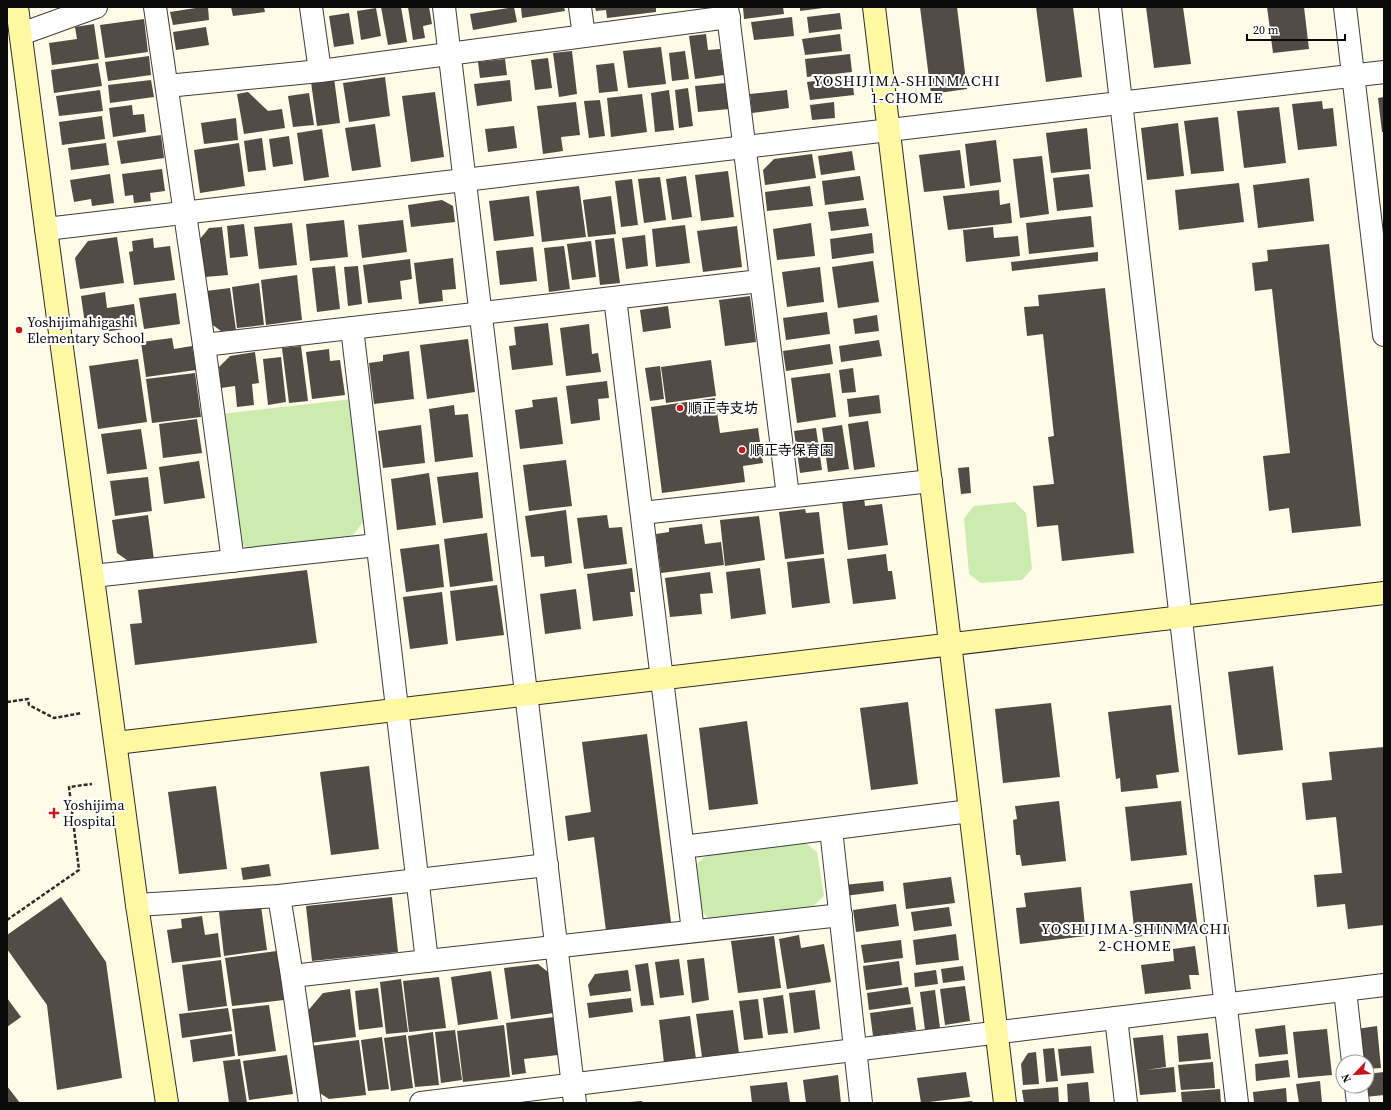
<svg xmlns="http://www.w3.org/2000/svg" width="1391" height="1110" font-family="'Source Serif 4','Noto Sans JP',serif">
	<rect width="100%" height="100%" fill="#fffbe7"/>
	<g fill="#ccecaf">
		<polygon points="352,399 366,518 352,537 246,548 239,539 221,414"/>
		<polygon points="1015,502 1026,513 1032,569 1022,580 981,583 969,574 964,518 974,506"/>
		<polygon points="800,839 817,852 824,896 809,910 714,925 701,910 697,864 711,851"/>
	</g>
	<g fill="#534b46">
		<polygon points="202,7 208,7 209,20 173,25 170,12"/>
		<polygon points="231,7 264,7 265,12 233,16"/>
		<polygon points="381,7 401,7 407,42 388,45"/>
		<polygon points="408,7 429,7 432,24 423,26 425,38 413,40"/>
		<polygon points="514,7 517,22 473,30 470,14"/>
		<polygon points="521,7 564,7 565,11 522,18"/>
		<polygon points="595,7 656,7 656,12 607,18 606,10 596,11"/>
		<polygon points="743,7 783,7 784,14 744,19"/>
		<polygon points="800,7 823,7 823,8 800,11"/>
		<polygon points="920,7 957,7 967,89 931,94"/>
		<polygon points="1036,7 1073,7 1082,77 1046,82"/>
		<polygon points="1146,7 1183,7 1191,64 1154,68"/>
		<polygon points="1267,7 1304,7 1309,49 1273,53"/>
		<polygon points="376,8 381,36 361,40 357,11"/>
		<polygon points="349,13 354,44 334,47 329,16"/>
		<polygon points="840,13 842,29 809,33 807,17"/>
		<polygon points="792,17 794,36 754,40 751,22"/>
		<polygon points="144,19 148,52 105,58 100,25"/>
		<polygon points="94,24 99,59 52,65 49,43 77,39 75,27"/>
		<polygon points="206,27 209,45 176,50 173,32"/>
		<polygon points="706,34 708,50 720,49 724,75 695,79 689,36"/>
		<polygon points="840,34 842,51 805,55 802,39"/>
		<polygon points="661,47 666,84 628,88 623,51"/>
		<polygon points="572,51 577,94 559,97 553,53"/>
		<polygon points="685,51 689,79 672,81 669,53"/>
		<polygon points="850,54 852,72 807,77 805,59"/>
		<polygon points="149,56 151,75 108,81 105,62"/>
		<polygon points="548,58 552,88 535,90 531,60"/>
		<polygon points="505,59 507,75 480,78 478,62"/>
		<polygon points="98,63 102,86 54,93 51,70"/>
		<polygon points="614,63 618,91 599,93 596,65"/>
		<polygon points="852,76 854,95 810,100 807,82"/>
		<polygon points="385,77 390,116 349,122 343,83"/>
		<polygon points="334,78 340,123 317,126 311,82"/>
		<polygon points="151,80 154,97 110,103 108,85"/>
		<polygon points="510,80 512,101 477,106 474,84"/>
		<polygon points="726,83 729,109 698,112 695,86"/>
		<polygon points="688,88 693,126 679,128 675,90"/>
		<polygon points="100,90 103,111 59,116 56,96"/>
		<polygon points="669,90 674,130 655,132 651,93"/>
		<polygon points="787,90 789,108 752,113 750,94"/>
		<polygon points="248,92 268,111 282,109 285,128 244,134 237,94"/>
		<polygon points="435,92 444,157 411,162 402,96"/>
		<polygon points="309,93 314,125 293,127 288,96"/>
		<polygon points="642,94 647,132 611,137 607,98"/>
		<polygon points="1384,97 1384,132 1382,132 1378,98"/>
		<polygon points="600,100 605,136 589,138 584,101"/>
		<polygon points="1322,101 1323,109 1333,108 1337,146 1298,150 1292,104"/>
		<polygon points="576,102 580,135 561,137 563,151 543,154 537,106"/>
		<polygon points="834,102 835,118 812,120 810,105"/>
		<polygon points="132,105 133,115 144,114 146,132 113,137 109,108"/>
		<polygon points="1279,107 1286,163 1244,168 1237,111"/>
		<polygon points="102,116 105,139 62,145 59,122"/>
		<polygon points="1218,117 1224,171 1191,174 1184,121"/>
		<polygon points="236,118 238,140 204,144 201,123"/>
		<polygon points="1178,123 1184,176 1147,180 1141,128"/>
		<polygon points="375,124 381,167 352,171 345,128"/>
		<polygon points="514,126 517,148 488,152 485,129"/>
		<polygon points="1087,128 1091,169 1051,173 1046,133"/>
		<polygon points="322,129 329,177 304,181 297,133"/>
		<polygon points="161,135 164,158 121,164 117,141"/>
		<polygon points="289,136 293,164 273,167 269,139"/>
		<polygon points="262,138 266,170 248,172 244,141"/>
		<polygon points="996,140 1001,182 970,186 965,144"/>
		<polygon points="106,143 109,165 71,170 68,148"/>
		<polygon points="239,143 245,186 200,193 194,150"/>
		<polygon points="960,150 965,188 924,192 919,155"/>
		<polygon points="852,151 855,170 821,175 818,156"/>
		<polygon points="812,154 816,178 765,185 763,170 774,159"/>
		<polygon points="1042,156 1049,214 1020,218 1013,159"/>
		<polygon points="162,169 165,191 150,193 151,201 134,203 133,195 125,196 122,174"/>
		<polygon points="728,171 734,217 701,221 695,175"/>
		<polygon points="110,174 114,203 92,206 91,199 74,202 70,180"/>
		<polygon points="1089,174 1093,207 1057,211 1053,178"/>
		<polygon points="686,176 692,217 672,220 666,179"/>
		<polygon points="860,176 864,200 825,205 822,181"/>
		<polygon points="660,177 666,220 644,223 638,179"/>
		<polygon points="1309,178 1314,221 1258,228 1253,185"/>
		<polygon points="632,179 638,225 621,227 615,181"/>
		<polygon points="1239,183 1244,222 1179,230 1175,190"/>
		<polygon points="579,186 586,237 542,242 536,191"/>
		<polygon points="810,186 813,206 767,211 765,192"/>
		<polygon points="999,190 1000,205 1010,203 1012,223 948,230 943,196"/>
		<polygon points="529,196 534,236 494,241 489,201"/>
		<polygon points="611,196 616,234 588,237 583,200"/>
		<polygon points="442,200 453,206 455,222 411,227 408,205"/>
		<polygon points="866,208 869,226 831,231 828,212"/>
		<polygon points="1091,216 1094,247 1029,254 1026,223"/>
		<polygon points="344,220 348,257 310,261 306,224"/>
		<polygon points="403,220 407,252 362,258 358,225"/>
		<polygon points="292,223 297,265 259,269 254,227"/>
		<polygon points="811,223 815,256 777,260 773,229"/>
		<polygon points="244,224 248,256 230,258 227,226"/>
		<polygon points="685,225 690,263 656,267 652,229"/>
		<polygon points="737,226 742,267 703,272 697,231"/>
		<polygon points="222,227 228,275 205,277 200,239 209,228"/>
		<polygon points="993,227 994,238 1018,236 1020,256 966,262 963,230"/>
		<polygon points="872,233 874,253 832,259 830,239"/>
		<polygon points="645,235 648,266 626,269 622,238"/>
		<polygon points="117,237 124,283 80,289 75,258 88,241"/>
		<polygon points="153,238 154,248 170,246 175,280 134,285 129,252 133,251 132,241"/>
		<polygon points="614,238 620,283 600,285 595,240"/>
		<polygon points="591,241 596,277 572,280 567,244"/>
		<polygon points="1329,244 1361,526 1292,533 1289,508 1269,511 1263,456 1290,453 1272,289 1255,291 1252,263 1268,261 1267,250"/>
		<polygon points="564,246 570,289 549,292 544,248"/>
		<polygon points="533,247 537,281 500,285 496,251"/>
		<polygon points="1098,252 1098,261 1012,271 1011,262"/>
		<polygon points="453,258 456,289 442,290 443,301 419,304 414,263"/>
		<polygon points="410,259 412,279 400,281 402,299 368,303 363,265"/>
		<polygon points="873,261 879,302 838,308 832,267"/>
		<polygon points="335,266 340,309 317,312 312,268"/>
		<polygon points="358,266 362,304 348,306 344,267"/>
		<polygon points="820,267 824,302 787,307 782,272"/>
		<polygon points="297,275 302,320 266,325 261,280"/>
		<polygon points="259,283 264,325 237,328 232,287"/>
		<polygon points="230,288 236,330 221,331 210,323 206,291"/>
		<polygon points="1105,288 1134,553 1062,561 1058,525 1037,527 1033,486 1054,484 1048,437 1054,436 1043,334 1027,336 1024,307 1039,306 1038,295"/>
		<polygon points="105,292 107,308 134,304 137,327 104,332 103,321 85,324 81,296"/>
		<polygon points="176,293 180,324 144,329 139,298"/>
		<polygon points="750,296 756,342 725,346 719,300"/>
		<polygon points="668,306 671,328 643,332 640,310"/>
		<polygon points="827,312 830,334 786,340 783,318"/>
		<polygon points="877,315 879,331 855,334 853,319"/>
		<polygon points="548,323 553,365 512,370 509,346 516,345 514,327"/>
		<polygon points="589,324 592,354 598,353 601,372 566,376 560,328"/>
		<polygon points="172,338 174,349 192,346 196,370 146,377 141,342"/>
		<polygon points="468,339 475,392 427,399 420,345"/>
		<polygon points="879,340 882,356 841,362 839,346"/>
		<polygon points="830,344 833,364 786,371 783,351"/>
		<polygon points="301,346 308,401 289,403 282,348"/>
		<polygon points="329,349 330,361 340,360 345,395 312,399 306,352"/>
		<polygon points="409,351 414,399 374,404 369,363 383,361 383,355"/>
		<polygon points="255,352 259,383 252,384 254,405 237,407 235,386 221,388 219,367 230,356"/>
		<polygon points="281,357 286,402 268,405 263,359"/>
		<polygon points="138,359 147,422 98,429 89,366"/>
		<polygon points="711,360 716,396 666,403 661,367"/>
		<polygon points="660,366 664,399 650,401 645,368"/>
		<polygon points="853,368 856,392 842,393 839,370"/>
		<polygon points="195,373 201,417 152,423 146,379"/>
		<polygon points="830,373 836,417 797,423 791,378"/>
		<polygon points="607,381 609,398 598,399 600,420 571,424 566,386"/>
		<polygon points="879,395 881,413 849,417 847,399"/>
		<polygon points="557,397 563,444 520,449 515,410 533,407 532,400"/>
		<polygon points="715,398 720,433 758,428 763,463 743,466 745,482 662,493 651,407"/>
		<polygon points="454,405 455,415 468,414 473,457 435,462 429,409"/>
		<polygon points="197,419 202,453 163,458 159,424"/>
		<polygon points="868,421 875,467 854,470 848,424"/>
		<polygon points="421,425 425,463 383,468 378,431"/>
		<polygon points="842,425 849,469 828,472 822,428"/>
		<polygon points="816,428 822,470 800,473 794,431"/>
		<polygon points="141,429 147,469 107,474 101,434"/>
		<polygon points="566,460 572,506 529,511 523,465"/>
		<polygon points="199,461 205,498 164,504 159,467"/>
		<polygon points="969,467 971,493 961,494 958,468"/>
		<polygon points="478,472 483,518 443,523 437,477"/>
		<polygon points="429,473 436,525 397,530 391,479"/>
		<polygon points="148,477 152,511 115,516 110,481"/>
		<polygon points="864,498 865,506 882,504 888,545 848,550 842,501"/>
		<polygon points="805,509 806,513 819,512 824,554 785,559 779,512"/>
		<polygon points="566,510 572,563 545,567 544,556 531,557 525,516"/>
		<polygon points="148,515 154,560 131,563 117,553 112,520"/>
		<polygon points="607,515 609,528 622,527 627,564 584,569 577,518"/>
		<polygon points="759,516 765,560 725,566 720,520"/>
		<polygon points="702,524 705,544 721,542 724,565 661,573 656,534 669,532 669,528"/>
		<polygon points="487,533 493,581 450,587 444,539"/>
		<polygon points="439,544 444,587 406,592 400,549"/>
		<polygon points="886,554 888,571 892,571 896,599 853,604 847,559"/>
		<polygon points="824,558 830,603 792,608 787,562"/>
		<polygon points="632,568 635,592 630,592 633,616 593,621 587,574"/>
		<polygon points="760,568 766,614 731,619 726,572"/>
		<polygon points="307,570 317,643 135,665 130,624 142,623 138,590"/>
		<polygon points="710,572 713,593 700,594 702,614 670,617 665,578"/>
		<polygon points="497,585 504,635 456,641 450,591"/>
		<polygon points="576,589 581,629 545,634 540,594"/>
		<polygon points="442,592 448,644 410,649 403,597"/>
		<polygon points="1273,666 1283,750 1238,755 1228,672"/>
		<polygon points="908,702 918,784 871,790 860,708"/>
		<polygon points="1051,703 1060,777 1003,783 995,709"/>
		<polygon points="1171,705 1179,772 1156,775 1158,788 1121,792 1120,778 1116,779 1108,712"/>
		<polygon points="747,721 758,804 709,810 699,728"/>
		<polygon points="647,734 671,922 606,931 594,837 568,841 565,816 591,812 582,742"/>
		<polygon points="1384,747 1384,925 1348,929 1345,904 1317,907 1314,875 1342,873 1336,817 1306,820 1302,783 1332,780 1329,752"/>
		<polygon points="369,766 379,849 331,855 320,772"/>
		<polygon points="216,786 227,869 179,874 168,792"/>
		<polygon points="1059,801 1066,861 1022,866 1020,855 1016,855 1013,820 1017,819 1015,806"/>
		<polygon points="1181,801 1187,855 1131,861 1125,807"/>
		<polygon points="269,864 271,876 243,880 241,868"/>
		<polygon points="951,877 955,903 906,909 903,883"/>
		<polygon points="883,881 884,891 845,896 844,885"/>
		<polygon points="1192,883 1198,930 1135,937 1130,891"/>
		<polygon points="1081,887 1086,936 1020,944 1016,908 1026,907 1024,893"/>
		<polygon points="61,897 106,962 122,1078 57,1090 47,1005 7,949 7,935"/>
		<polygon points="392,897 398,952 312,961 306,906"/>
		<polygon points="896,904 899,926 856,932 853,910"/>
		<polygon points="261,906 267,950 224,956 219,912"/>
		<polygon points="949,907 952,926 914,931 911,912"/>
		<polygon points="202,916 205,935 218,933 221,957 172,963 167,930 182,928 181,919"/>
		<polygon points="956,934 959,960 916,965 913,940"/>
		<polygon points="799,935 801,948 824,944 831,982 787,989 779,939"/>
		<polygon points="774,936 781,988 738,993 731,941"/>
		<polygon points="901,940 903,958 864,963 861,945"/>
		<polygon points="1195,946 1199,975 1189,975 1191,989 1145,994 1141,965 1174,961 1173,949"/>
		<polygon points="277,951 284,1000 232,1006 225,958"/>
		<polygon points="704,958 709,1000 692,1003 687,960"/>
		<polygon points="679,959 684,995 660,998 655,962"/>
		<polygon points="221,960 227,1006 188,1011 182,965"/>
		<polygon points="899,961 902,985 866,990 863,966"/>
		<polygon points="648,963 654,1005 641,1006 635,965"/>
		<polygon points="538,964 548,972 554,1013 511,1019 504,968"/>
		<polygon points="963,966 965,980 943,983 941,969"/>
		<polygon points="628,970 631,991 590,996 588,985 595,974"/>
		<polygon points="936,970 938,984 915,987 914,973"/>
		<polygon points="491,971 498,1019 458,1025 451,977"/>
		<polygon points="439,977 446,1028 409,1032 403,981"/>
		<polygon points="401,979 408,1032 386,1034 380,982"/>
		<polygon points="965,986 970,1021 945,1025 940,989"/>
		<polygon points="908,987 911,1004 869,1010 867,993"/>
		<polygon points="378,988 383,1027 359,1030 355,991"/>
		<polygon points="350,989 356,1037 310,1043 306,1013 323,993"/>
		<polygon points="815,990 820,1029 794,1033 789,993"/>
		<polygon points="935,990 940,1028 925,1030 920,992"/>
		<polygon points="783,995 788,1033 768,1035 763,998"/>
		<polygon points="7,998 21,1017 7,1027"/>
		<polygon points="631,998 633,1012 589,1018 587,1003"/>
		<polygon points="758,999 763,1038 744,1040 739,1001"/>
		<polygon points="269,1005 276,1051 238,1056 232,1009"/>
		<polygon points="913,1007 916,1030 873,1036 870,1013"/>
		<polygon points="228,1008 232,1031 182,1038 179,1014"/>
		<polygon points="733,1010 739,1053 702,1057 696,1014"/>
		<polygon points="690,1016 696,1059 664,1063 659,1020"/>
		<polygon points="554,1017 558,1055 524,1059 526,1073 512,1075 506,1023"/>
		<polygon points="504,1025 510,1077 463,1082 457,1031"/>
		<polygon points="1285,1025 1288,1054 1259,1057 1255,1029"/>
		<polygon points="1377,1026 1381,1068 1367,1069 1367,1062 1359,1062 1356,1029"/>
		<polygon points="1327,1029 1332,1075 1298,1078 1293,1032"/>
		<polygon points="455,1030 462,1080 441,1083 435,1032"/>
		<polygon points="433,1032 439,1085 415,1087 408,1036"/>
		<polygon points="1208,1033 1211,1059 1179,1062 1177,1036"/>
		<polygon points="232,1034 235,1056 193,1062 190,1040"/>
		<polygon points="406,1035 413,1088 391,1091 384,1038"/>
		<polygon points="1163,1035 1166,1067 1146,1070 1174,1067 1176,1092 1140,1095 1133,1038"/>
		<polygon points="382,1037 389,1089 368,1091 361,1040"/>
		<polygon points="359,1040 366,1095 329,1099 315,1090 310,1046"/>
		<polygon points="1091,1046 1094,1073 1061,1076 1058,1049"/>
		<polygon points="1054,1048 1058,1081 1046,1082 1043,1049"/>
		<polygon points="1036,1052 1039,1084 1023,1085 1021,1064 1028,1053"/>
		<polygon points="287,1055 293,1094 249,1100 243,1061"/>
		<polygon points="240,1059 247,1103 229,1103 223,1061"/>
		<polygon points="1288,1060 1290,1077 1256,1081 1255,1064"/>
		<polygon points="1213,1062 1215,1088 1181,1090 1178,1065"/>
		<polygon points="966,1072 970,1097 921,1103 917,1078"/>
		<polygon points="1384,1072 1384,1095 1365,1097 1367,1086 1367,1074"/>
		<polygon points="838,1075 841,1103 806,1103 803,1080"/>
		<polygon points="1320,1081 1322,1103 1299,1103 1296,1084"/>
		<polygon points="787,1082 790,1103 752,1103 750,1086"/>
		<polygon points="1088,1082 1090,1103 1068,1103 1067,1084"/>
		<polygon points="7,1086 20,1103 7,1103"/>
		<polygon points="1058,1087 1059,1103 1024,1103 1022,1090"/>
		<polygon points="1286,1088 1287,1103 1254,1103 1253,1092"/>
		<polygon points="1220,1089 1221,1103 1182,1103 1181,1092"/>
		<polygon points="642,1101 643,1103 630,1103 630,1102"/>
		<polygon points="972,1101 973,1103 961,1103 961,1102"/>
	</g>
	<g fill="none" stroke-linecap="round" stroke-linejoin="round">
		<g stroke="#3d3d3d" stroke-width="24">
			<g id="street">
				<polyline points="155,7 204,345 233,561"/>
				<polyline points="311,7 320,71"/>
				<polyline points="444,7 575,1103"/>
				<polyline points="580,7 584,36"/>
				<polyline points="727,7 788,496"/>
				<polyline points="1110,7 1237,1103"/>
				<polyline points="1345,7 1384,335"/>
				<polyline points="21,34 96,7"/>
				<polyline points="167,86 320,71 729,17"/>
				<polyline points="46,229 1384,72"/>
				<polyline points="615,298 693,931"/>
				<polyline points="352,328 427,961"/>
				<polyline points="204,345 760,281"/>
				<polyline points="642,513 931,481"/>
				<polyline points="93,576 377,545"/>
				<polyline points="831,829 861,1103"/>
				<polyline points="683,847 970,811"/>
				<polyline points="279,896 292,976 310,1103"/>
				<polyline points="137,905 279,896 547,865"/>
				<polyline points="292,976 841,915"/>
				<polyline points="1345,990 1353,1062"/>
				<polyline points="1116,1018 1126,1103"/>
				<polyline points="1356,1086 1358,1103"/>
				<polyline points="421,1103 1384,985"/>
			</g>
		</g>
		<g stroke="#2c2c2c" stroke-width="24">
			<g id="secondary">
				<polyline points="17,7 46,229 137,905 167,1103"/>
				<polyline points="874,7 1005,1103"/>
				<polyline points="116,743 1384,593"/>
			</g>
		</g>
		<g stroke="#2c2c2c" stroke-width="2.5" stroke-dasharray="4 2" stroke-linecap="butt">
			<polyline points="7,702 28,699 29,705 54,718 82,713"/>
			<polyline points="7,920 79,870 69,787 92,784"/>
		</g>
		<use href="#street" stroke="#fff" stroke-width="22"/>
		<use href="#secondary" stroke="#fff8a2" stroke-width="22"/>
	</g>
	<g fill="#c3191c" stroke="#fff" stroke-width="1.5">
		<circle cx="19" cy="330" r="4"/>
		<circle cx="680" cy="408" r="4"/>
		<circle cx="742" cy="450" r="4"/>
		<path d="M52 807h4v4h4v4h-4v4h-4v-4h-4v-4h4z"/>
	</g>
	<g text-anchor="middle" stroke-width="4" stroke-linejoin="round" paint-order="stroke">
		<g font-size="14" fill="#0a0a0a" stroke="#fff" text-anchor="start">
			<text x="27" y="327">Yoshijimahigashi<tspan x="27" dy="16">Elementary School</tspan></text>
			<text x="688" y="413">順正寺支坊</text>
			<text x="750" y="455">順正寺保育園</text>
			<text x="63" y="810">Yoshijima<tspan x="63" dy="16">Hospital</tspan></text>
		</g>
		<g font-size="15" letter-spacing="1" fill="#0a0a0a" stroke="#fff">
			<text x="907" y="86">YOSHIJIMA-SHINMACHI<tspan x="907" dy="17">1-CHOME</tspan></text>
			<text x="1135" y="934">YOSHIJIMA-SHINMACHI<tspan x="1135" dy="17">2-CHOME</tspan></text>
		</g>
	</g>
	<rect width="1391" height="1110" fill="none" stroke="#0a0a0a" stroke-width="16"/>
	<g transform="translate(1355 1074) rotate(245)"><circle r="19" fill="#ffffff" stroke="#9d9d9d"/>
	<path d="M0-3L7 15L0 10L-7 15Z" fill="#c3191c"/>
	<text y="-6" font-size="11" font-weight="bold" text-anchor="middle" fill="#0a0a0a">N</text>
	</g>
	<path d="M1247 34v6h98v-6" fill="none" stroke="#0a0a0a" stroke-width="2"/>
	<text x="1253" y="34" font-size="12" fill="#0a0a0a" stroke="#ffffff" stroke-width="3" paint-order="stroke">20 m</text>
</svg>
